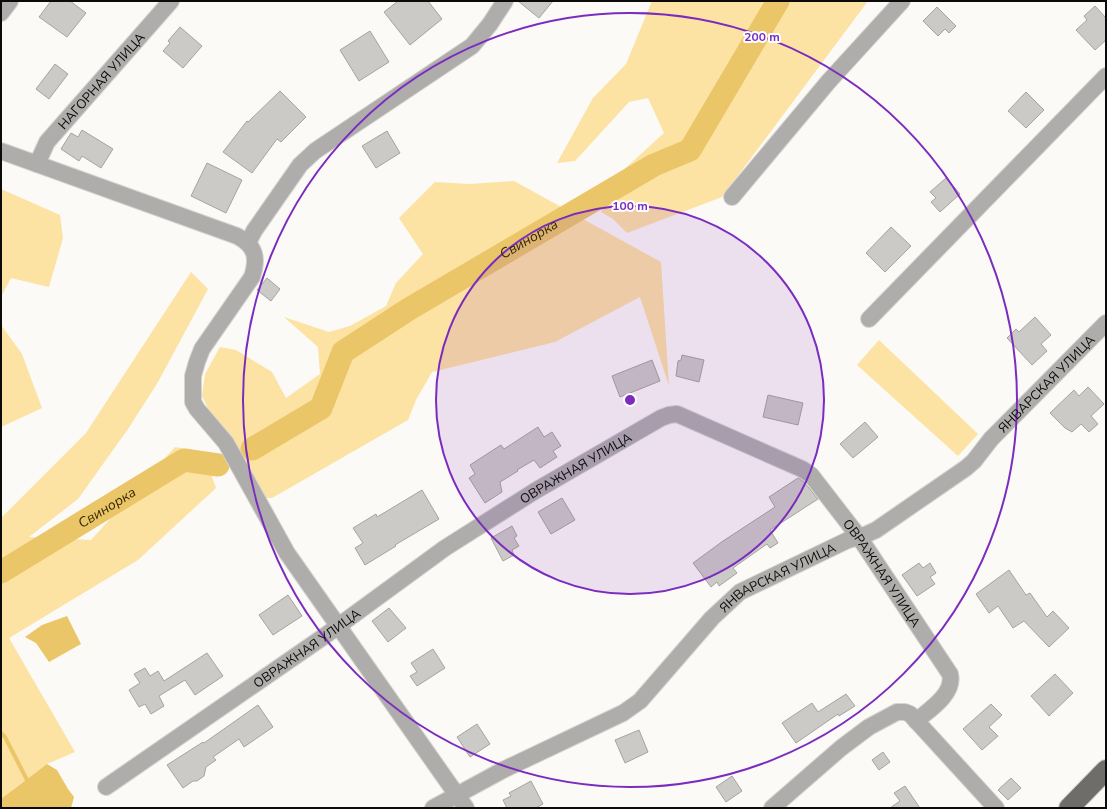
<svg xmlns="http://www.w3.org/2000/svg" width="1107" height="809" font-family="'Nunito Sans',sans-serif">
	<rect width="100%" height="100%" fill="#fcfaf6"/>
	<g fill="#fce2a3">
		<polygon points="652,1 868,1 722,197 627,233 613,219 601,212 620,173 664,133 648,98 629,102 575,161 557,163 593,98 626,64"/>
		<polygon points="514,181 661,262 669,386 640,297 555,342 432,372 416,400 408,420 272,498 265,498 212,416 202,396 205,374 220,347 236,350 272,372 286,398 320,374 318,347 284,317 329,332 350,326 386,306 396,283 423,254 399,218 435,182 469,184"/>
		<polygon points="1,189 60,215 63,238 49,287 11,278 1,297"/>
		<polygon points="191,272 208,289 158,382 128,429 78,499 29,537 91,540 175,447 198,451 211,474 216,488 138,560 9,638 75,752 47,764 14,789 1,808 1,518 86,433"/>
		<polygon points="1,325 22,354 42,408 1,427"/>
		<polygon points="879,340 978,434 958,456 857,365"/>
	</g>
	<g fill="#eac668">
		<polygon points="67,616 81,644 49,662 36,643 25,637 42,625"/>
		<polygon points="47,764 57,770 68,789 74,797 71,808 1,808 1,799"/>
	</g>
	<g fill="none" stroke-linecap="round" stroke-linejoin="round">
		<polyline stroke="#eac668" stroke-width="4" points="1,733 5,737 27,780"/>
		<g stroke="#eac668" stroke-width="23">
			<path id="s1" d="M252,449L321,408L343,352L409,309L654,165L690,150L778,1"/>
			<path id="s2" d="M1,572L184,460L218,465"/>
		</g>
	</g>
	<g fill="#cccac6" stroke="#a6a4a0">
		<polygon points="51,1 70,1 86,13 67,37 39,17"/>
		<polygon points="398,1 428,1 442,19 410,45 384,12"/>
		<polygon points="518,1 553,1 539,18"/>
		<polygon points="1095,6 1106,18 1106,40 1095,50 1076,30 1087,20 1084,16"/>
		<polygon points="937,7 956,26 949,33 945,29 938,36 923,21"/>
		<polygon points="180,27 202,46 183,68 163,51 170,43 168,41"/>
		<polygon points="370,31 389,62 359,81 340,50"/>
		<polygon points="55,64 68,74 49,99 36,89"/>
		<polygon points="280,91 306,117 281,142 277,139 252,173 223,152 247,121 248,122"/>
		<polygon points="1026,92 1044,110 1026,128 1008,111"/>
		<polygon points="82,130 113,149 101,168 82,156 79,161 61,149 71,133 78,137"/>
		<polygon points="387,131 400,153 376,168 362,146"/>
		<polygon points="207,163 242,180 226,213 191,196"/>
		<polygon points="946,178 960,194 940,212 931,202 936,198 930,192"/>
		<polygon points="891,227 911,246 885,272 866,253"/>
		<polygon points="267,278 280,289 271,301 257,290"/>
		<polygon points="1035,317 1051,335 1041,344 1047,351 1032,365 1007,338 1016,329 1019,332"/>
		<polygon points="682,355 704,360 699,382 676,376 678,361 681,360"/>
		<polygon points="652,360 660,381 620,397 612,376"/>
		<polygon points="1088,387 1104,404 1091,416 1098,424 1089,432 1081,424 1072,432 1065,428 1050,413 1074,390 1079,396"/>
		<polygon points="768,395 803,403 798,425 763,417"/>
		<polygon points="865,422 878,437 853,458 840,444"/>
		<polygon points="538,427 544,437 552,432 561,446 553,451 557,457 540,468 534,460 517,470 518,471 500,482 502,492 485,503 469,478 475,474 470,465 501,445 504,449"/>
		<polygon points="798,478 804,482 818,499 770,530 778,543 770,548 767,544 733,568 737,573 719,586 717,582 711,587 693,563 723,541 775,507 769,497"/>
		<polygon points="422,490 439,519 395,545 396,546 365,565 355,548 363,543 353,528 376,514 377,517"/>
		<polygon points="562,498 575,520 551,534 538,512"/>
		<polygon points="512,526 517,536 514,538 519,546 512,550 514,555 503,561 491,538"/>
		<polygon points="919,563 923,568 930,563 936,573 930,577 935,584 917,596 902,575"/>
		<polygon points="1009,570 1026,595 1030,593 1047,617 1053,611 1069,628 1049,647 1024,621 1013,628 998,606 989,613 976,594"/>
		<polygon points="288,595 302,616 273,635 259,615"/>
		<polygon points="389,608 406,628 388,642 372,621"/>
		<polygon points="433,649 445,668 417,686 410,676 417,672 411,663"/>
		<polygon points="207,653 223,676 195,695 185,680 159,696 164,706 151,714 145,704 139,707 129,690 140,683 134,674 145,668 150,676 158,671 164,681"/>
		<polygon points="1055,674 1073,693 1049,716 1031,696"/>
		<polygon points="846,694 855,706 839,716 838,714 796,743 782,723 812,703 818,712"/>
		<polygon points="991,704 1002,715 989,727 998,736 982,750 963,729"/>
		<polygon points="258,705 273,727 244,747 239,739 213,757 216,760 206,767 204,776 197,781 193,781 183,788 167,765 203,742 204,743"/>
		<polygon points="477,724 490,744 470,757 457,737"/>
		<polygon points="639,730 648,752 625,763 615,740"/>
		<polygon points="883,752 890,762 879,770 872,760"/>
		<polygon points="732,776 742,791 726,802 716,787"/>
		<polygon points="1011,778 1021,788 1008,800 998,790"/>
		<polygon points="531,781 543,804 536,808 507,808 503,800 511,796 509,793"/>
		<polygon points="905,786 920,808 890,808 900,801 894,793"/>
	</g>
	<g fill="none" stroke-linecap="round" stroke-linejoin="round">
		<g stroke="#d6d4d0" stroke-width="18">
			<g id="minor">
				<polyline points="1,13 10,1"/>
				<path d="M1,151L237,236C256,246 258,258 252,277L202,349L197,362L193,376V402L197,409L226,443L287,553L466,808"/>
				<path id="s3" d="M37,164L47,142L171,1"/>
				<polyline points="732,197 829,81 902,1"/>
				<polyline points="248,243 254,231 300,165 315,151 472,46 490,24 505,1"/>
				<polyline points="869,319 1106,76"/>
				<path id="s4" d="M106,787L326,635L445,548L535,491L661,418L669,415L677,414L802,469L811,475L859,537L950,674C955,694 929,710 916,721"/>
				<path id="s5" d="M433,808L503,770L623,713L640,701L712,618L740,592L848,540L865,535L876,530L966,468L974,461L991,439L1106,323"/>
				<polyline points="772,808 841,748 869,727 897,712 905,712 910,714 996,808"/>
			</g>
		</g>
		<g stroke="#d6d4d0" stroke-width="22">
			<polyline id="major" points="1069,808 1106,770"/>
		</g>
		<use href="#minor" stroke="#aeadab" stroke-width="16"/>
		<use href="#major" stroke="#6f6d6a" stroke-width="20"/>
	</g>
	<circle cx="630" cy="400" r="194" fill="#7b2cbf" fill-opacity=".12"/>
	<g fill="none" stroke="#7b2cbf" stroke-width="2">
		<circle cx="630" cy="400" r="194"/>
		<circle cx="630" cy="400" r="387"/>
	</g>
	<g text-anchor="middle" stroke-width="4" stroke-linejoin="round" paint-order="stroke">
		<g font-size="13" fill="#0c0b0a" stroke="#fff">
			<text dy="5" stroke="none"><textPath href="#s3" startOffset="106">НАГОРНАЯ УЛИЦА</textPath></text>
			<text dy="5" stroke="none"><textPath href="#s5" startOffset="757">ЯНВАРСКАЯ УЛИЦА</textPath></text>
			<text dy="5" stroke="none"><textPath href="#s4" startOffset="568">ОВРАЖНАЯ УЛИЦА</textPath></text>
			<text dy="5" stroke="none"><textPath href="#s4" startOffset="952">ОВРАЖНАЯ УЛИЦА</textPath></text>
			<text dy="5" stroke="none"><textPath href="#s5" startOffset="421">ЯНВАРСКАЯ УЛИЦА</textPath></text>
			<text dy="5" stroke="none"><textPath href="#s4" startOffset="244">ОВРАЖНАЯ УЛИЦА</textPath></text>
		</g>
		<g font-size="14" font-style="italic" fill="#372900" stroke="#fff">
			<text dy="5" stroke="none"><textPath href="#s1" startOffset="358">Свинорка</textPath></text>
			<text dy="5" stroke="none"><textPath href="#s2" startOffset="124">Свинорка</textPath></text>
		</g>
	</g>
	<circle cx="630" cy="400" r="6" fill="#7b2cbf" stroke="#fff" stroke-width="2"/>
	<g font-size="12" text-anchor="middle" font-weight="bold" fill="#7b2cbf" stroke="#fff" stroke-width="4" stroke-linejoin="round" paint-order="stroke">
		<text x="762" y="41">200 m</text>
		<text x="630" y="210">100 m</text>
	</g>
	<rect width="1107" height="809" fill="none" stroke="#0c0b0a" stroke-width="4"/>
</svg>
